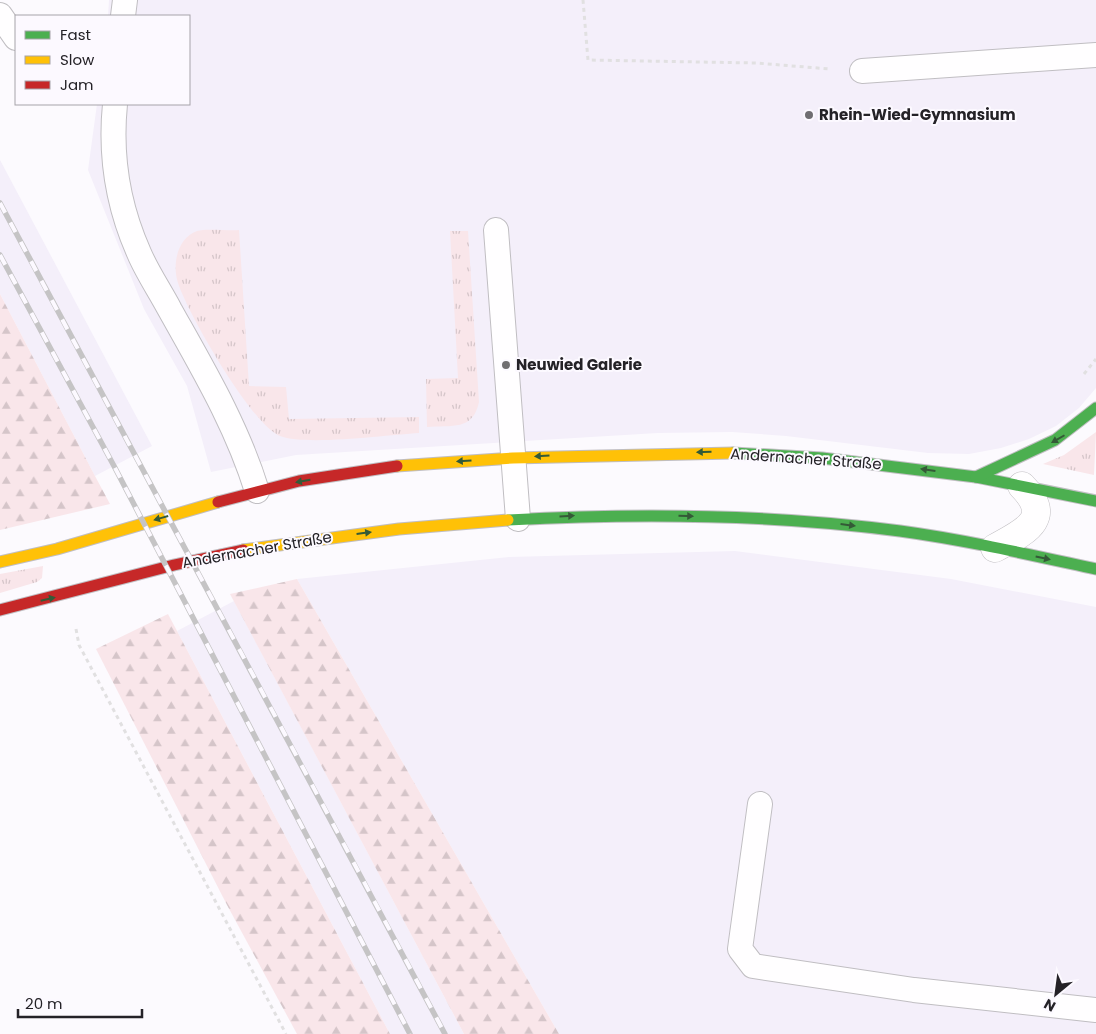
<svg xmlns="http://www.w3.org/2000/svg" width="1096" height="1034" font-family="Poppins,sans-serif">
	<defs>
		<pattern id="grass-tufts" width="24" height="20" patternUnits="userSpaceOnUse" patternTransform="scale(1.25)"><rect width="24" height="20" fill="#f9e6ea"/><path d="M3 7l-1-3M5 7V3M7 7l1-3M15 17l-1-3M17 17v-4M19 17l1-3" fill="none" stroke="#d5c5c9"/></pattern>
		<pattern id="forest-firs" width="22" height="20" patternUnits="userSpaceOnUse" patternTransform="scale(1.25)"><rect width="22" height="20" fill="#f9e6ea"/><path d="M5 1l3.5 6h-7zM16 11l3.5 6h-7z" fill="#d5c5c9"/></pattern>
	</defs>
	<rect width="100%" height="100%" fill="#fcfafe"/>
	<g fill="#f4effa">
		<polygon points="109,0 1096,0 1096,388 1079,408 1056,426 1029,439 1001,448 969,454 928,453 786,436 732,432 658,433 296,455 211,472 187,386 144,309 88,170 97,104 189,104 189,16 108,16"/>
		<polygon points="0,160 152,446 95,476 0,294"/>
		<polygon points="735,551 951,579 1096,607 1096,1034 559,1034 297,579 509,557"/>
		<polygon points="234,601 464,1034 390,1034 177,631"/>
	</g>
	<g fill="url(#grass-tufts)">
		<path d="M239,230L249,386L286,387L289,419L419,417V433C387,435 306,446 280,436C252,425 188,314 178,283C172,265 177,238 197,231C206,228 229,231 239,230Z"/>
		<path d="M450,231H468L479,402C473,431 452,425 427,427L426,379L458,378Z"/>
		<polygon points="1096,432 1094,475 1043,464 1064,455"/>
		<polygon points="43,566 42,578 37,582 0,593 0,574"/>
	</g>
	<g fill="url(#forest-firs)">
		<polygon points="0,294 95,476 110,504 0,530"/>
		<polygon points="297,579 559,1034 464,1034 230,594"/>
		<polygon points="168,614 177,631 390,1034 297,1034 227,905 96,649"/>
	</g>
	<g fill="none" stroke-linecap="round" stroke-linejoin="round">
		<g stroke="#c0bec2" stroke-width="26">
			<g id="lane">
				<polyline points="0,15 16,38"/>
				<polyline points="123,16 125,0"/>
				<polyline points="862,71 1096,55"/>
				<path d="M115,104C110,154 118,206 139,253C147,272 160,291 170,310C203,369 237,426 257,491"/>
				<polyline points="496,230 518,519"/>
				<polyline points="760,804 740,949 753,966 914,990 1096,1010"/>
			</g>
		</g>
		<g stroke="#c0bec2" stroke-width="29">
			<path id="street" d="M995,548C1023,532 1055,520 1022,486"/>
		</g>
		<g stroke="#c0bec2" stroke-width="13">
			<g id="fast">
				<polyline points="733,453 822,458 976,477 1096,501"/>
				<polyline points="976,477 1055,440 1096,408"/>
				<path d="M508,520C638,513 770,514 900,531C966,540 1031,555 1096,569"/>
			</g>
		</g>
		<g stroke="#c0bec2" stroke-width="13">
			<g id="slow">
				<polyline points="397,466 513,458 733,453"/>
				<polyline points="243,550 399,529 508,520"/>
				<polyline points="0,562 57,549 218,502"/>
			</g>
		</g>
		<g stroke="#c0bec2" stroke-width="13">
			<g id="jam">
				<polyline points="218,502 299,481 397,466"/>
				<polyline points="0,610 174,565 243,550"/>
			</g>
		</g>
		<g stroke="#e1e0e1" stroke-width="3" stroke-dasharray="4 4" stroke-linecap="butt">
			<polyline points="583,0 588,60 756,63 830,69"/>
			<polyline points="1084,374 1096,359"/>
			<polyline points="76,629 79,645 286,1034"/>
		</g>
		<use href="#lane" stroke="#fffeff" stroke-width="24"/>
		<use href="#street" stroke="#fffeff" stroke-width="28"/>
		<use href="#fast" stroke="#4caf50" stroke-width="11"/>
		<use href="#slow" stroke="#ffc107" stroke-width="11"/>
		<use href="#jam" stroke="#c62828" stroke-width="11"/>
		<g stroke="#c5c4c5" stroke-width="5.5">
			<g id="rail">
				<path d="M0,203C148,481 298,757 445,1034"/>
				<polyline points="0,255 114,466 410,1034"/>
			</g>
		</g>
		<use href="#rail" stroke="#fcf9ff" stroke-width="4" stroke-dasharray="11" stroke-linecap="butt"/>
	</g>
	<defs><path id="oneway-solid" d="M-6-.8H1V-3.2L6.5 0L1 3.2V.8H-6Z" transform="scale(1.25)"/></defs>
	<g fill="#345a37">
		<use href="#oneway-solid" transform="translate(1058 439) rotate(150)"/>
		<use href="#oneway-solid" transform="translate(704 452) rotate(179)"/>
		<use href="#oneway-solid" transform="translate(542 456) rotate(177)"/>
		<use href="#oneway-solid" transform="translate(464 461) rotate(176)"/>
		<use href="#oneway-solid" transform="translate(928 470) rotate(-172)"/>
		<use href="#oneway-solid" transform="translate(303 481) rotate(170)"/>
		<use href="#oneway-solid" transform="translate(567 516) rotate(-3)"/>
		<use href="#oneway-solid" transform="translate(686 516) rotate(1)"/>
		<use href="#oneway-solid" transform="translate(161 518) rotate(164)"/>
		<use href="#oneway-solid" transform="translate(848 525) rotate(7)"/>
		<use href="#oneway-solid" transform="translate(364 533) rotate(-7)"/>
		<use href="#oneway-solid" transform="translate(1043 558) rotate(12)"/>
		<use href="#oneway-solid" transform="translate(48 599) rotate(-13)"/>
	</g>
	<g fill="#706e72" stroke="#fcf9ff" stroke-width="2">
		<circle cx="809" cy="115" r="5"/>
		<circle cx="506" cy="365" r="5"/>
	</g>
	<g text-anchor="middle" stroke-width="4" stroke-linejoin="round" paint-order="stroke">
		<g font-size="15" font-weight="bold" fill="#242227" stroke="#fcf9ff" text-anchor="start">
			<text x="819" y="120">Rhein-Wied-Gymnasium</text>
			<text x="516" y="370">Neuwied Galerie</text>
		</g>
		<g font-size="15" fill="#242227" stroke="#fcf9ff">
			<text transform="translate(806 459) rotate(4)" y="5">Andernacher Straße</text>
			<text transform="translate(257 550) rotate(-10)" y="5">Andernacher Straße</text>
		</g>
	</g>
	<rect x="15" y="15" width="175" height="90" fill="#fcf9ff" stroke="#a6a3a9"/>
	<rect x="25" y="31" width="25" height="8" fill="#4caf50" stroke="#a6a3a9"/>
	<text x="60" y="40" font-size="15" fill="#242227">Fast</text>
	<rect x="25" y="56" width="25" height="8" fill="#ffc107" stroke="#a6a3a9"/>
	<text x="60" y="65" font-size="15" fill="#242227">Slow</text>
	<rect x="25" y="81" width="25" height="8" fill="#c62828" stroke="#a6a3a9"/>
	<text x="60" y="90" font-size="15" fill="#242227">Jam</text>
	<g transform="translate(1056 994) rotate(209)" stroke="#fcf9ff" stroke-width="4" paint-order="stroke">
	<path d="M0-4L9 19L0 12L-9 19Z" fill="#242227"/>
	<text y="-8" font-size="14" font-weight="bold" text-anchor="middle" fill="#242227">N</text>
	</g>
	<path d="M18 1009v8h124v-8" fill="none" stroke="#242227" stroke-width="2.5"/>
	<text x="25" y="1009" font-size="15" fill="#242227" stroke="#fcf9ff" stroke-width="4" paint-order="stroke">20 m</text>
</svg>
